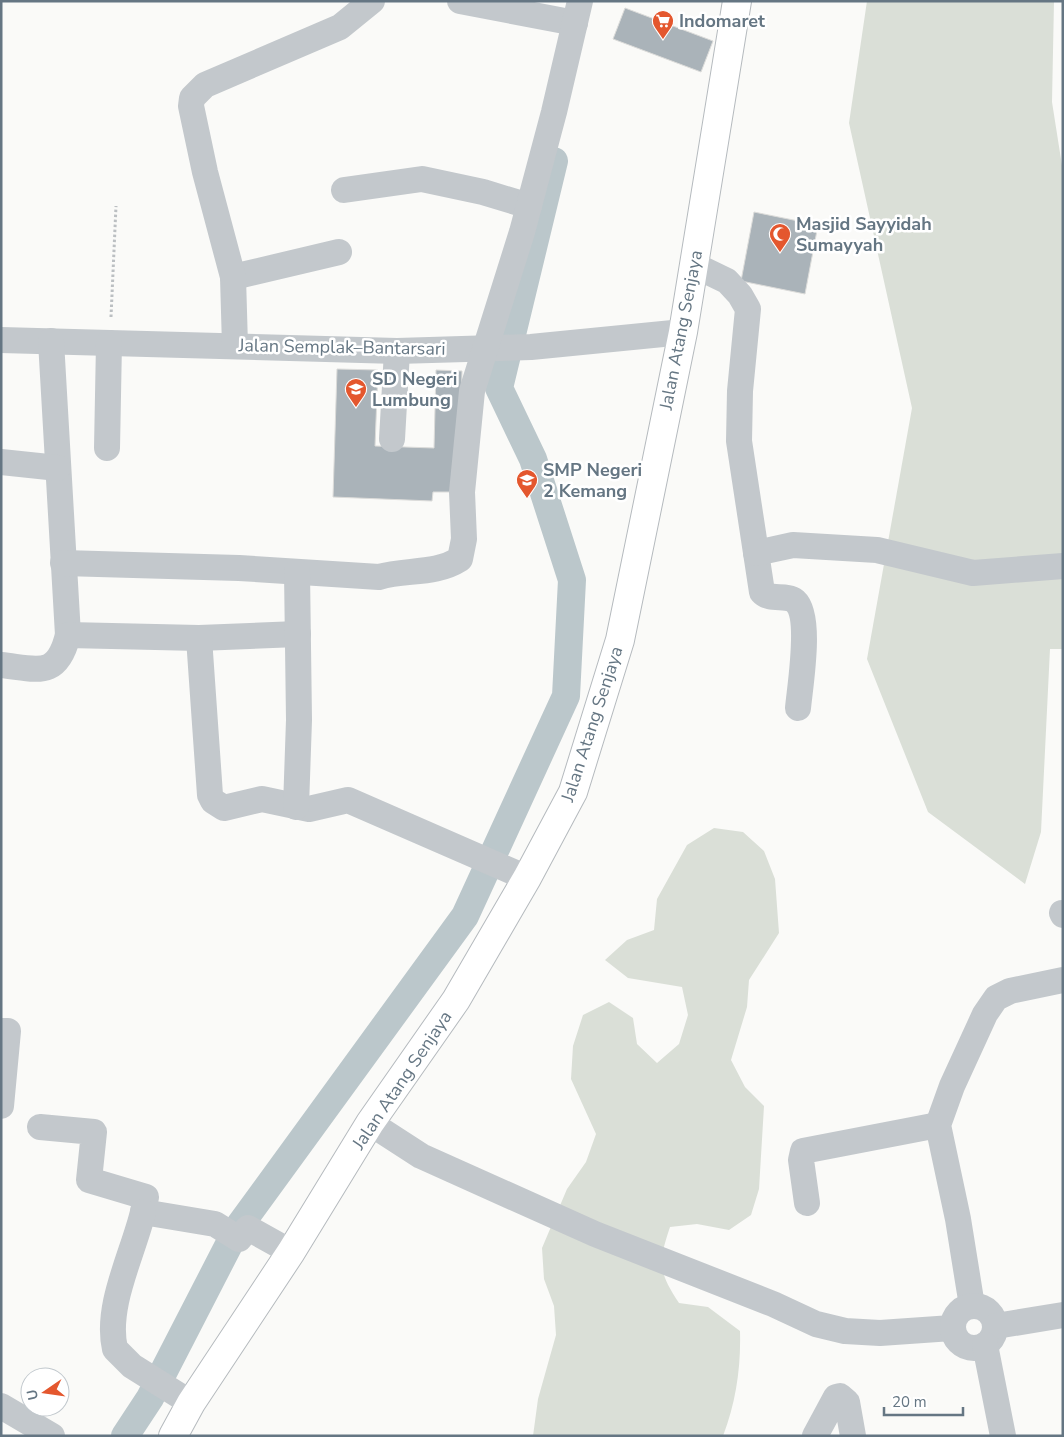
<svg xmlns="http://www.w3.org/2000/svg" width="1064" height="1437" font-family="'Nunito Sans',sans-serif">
	<rect width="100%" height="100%" fill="#fafaf8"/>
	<g fill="#dadfd7">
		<polygon points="867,1 1054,1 1052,102 1063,172 1063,649 1050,649 1041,832 1025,884 928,812 867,659 912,408 849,123"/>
		<path d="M714,828L743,832L764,851L775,879L779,933L749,980L747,1007L731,1060L745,1087L764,1106L759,1189L751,1215L729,1230L697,1224L670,1227C658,1263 658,1271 679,1303L708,1307L740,1331C741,1368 736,1402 723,1436H533L538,1399L556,1335L554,1306L544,1279L542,1248L567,1189L586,1162L596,1134L571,1079L573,1046L583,1015L609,1002L633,1018L637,1044L657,1063L679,1044L688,1015L682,987L628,978L605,960L627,940L654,930L657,899L687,845Z"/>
	</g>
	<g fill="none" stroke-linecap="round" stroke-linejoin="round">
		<polyline stroke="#bbc7cb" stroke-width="28" points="125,1436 150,1398 237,1229 465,916 566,696 572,580 533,459 499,388 554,161"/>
	</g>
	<g fill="#aab3b9" stroke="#dcdcda">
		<polygon points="625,8 713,41 701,72 613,39"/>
		<polygon points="754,212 818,225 805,294 741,281"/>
		<polygon points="337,369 378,370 375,446 434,448 436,370 462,371 459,492 433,492 432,501 333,497"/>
	</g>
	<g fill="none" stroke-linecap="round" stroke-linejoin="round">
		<g stroke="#b5babe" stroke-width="30">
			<polyline id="major" points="173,1436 191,1403 291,1252 370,1123 456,1000 527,878 573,792 620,640 683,332 737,1"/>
		</g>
		<polyline stroke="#bbbfc2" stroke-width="3" stroke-dasharray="2.5 2.5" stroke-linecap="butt" points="111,317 116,206"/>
		<g stroke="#c3c8cc" stroke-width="26">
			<polyline points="460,1 575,23"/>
			<polyline points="344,190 422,179 483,192 529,206"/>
			<path d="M694,265L727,281L740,295L748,309L740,391L739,441L762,592C770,601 786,594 795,601C812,616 800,686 798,708"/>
			<polyline points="233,277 339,252"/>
			<polyline points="1,340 397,351 531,347 683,332"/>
			<polyline points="51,341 68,635"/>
			<polyline points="235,346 233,277 205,172 191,106 192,98 205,85 340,27 372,1"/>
			<polyline points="392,439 397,351"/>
			<polyline points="107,448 109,343"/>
			<polyline points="1,462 58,468"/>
			<polyline points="756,553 793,545 877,550 973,573 1063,566"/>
			<path d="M63,563L239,568L379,577C406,569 435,575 460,559L464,539L462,492L472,391L522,232L554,112L580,1"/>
			<polyline points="199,638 298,634"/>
			<path d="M1,665C38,669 57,679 68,635L199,638L210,795L213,801L224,808L262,799L309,809L348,800L527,878"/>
			<polyline points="296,807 299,720 297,572"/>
			<polyline points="1062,913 1063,915"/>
			<polyline points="1,1031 8,1031 1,1106"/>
			<polyline points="370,1123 421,1156 595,1234 773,1304 816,1324 845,1331 880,1333 952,1328"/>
			<polyline points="40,1127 94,1132 89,1180 146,1197 143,1212 215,1224 239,1239 248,1228 291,1252"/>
			<polyline points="807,1203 801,1160 803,1151 938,1125"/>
			<path d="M143,1212C133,1254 105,1306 115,1349L132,1366L191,1403"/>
			<polyline points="972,1306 958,1219 938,1125 952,1086 985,1014 996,998 1010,991 1063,980"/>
			<circle cx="974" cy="1327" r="21"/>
			<polyline points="996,1326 1063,1315"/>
			<polyline points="985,1345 1003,1436"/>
			<polyline points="1,1406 52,1436"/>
			<polyline points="815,1436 836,1397 840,1396 847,1402 853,1436"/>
		</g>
		<use href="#major" stroke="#fff" stroke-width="28"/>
	</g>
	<defs>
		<g id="supermarket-pin" transform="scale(1.125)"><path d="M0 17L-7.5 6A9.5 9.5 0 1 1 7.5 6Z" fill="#e4572e" stroke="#fff"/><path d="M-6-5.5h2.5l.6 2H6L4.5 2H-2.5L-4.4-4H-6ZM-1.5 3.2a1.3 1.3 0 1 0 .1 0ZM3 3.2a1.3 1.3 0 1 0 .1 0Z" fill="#fff"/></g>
		<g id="mosque-pin" transform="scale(1.125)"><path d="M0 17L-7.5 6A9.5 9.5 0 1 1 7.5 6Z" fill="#e4572e" stroke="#fff"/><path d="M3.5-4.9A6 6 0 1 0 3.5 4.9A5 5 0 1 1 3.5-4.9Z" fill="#fff"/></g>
		<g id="school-pin" transform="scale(1.125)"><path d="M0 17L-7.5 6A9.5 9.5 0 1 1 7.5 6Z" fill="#e4572e" stroke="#fff"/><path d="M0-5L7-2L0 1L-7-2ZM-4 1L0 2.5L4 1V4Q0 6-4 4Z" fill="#fff"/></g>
	</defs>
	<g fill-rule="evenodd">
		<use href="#supermarket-pin" x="663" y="21"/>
		<use href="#mosque-pin" x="780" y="234"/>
		<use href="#school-pin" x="356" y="389"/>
		<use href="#school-pin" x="527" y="480"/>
	</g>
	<g text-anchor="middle" stroke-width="5" stroke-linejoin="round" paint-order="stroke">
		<g font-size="18" font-weight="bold" fill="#657683" stroke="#fff" text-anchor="start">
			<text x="679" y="27">Indomaret</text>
			<text x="796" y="230">Masjid Sayyidah<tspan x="796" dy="21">Sumayyah</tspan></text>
			<text x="372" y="385">SD Negeri<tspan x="372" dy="21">Lumbung</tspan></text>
			<text x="543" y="476">SMP Negeri<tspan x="543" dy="21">2 Kemang</tspan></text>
		</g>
		<g font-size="18" fill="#657683" stroke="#fff">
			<text transform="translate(681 330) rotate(-79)" y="6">Jalan Atang Senjaya</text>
			<text transform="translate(342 347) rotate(1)" y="6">Jalan Semplak–Bantarsari</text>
			<text transform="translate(592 724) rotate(-72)" y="6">Jalan Atang Senjaya</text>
			<text transform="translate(402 1080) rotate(-56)" y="6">Jalan Atang Senjaya</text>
		</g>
	</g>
	<rect width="1064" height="1437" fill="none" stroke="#657683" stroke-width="5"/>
	<g transform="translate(45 1392) rotate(257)"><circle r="24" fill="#ffffff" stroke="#c1c8cd"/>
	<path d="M0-4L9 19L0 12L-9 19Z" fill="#e4572e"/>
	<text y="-8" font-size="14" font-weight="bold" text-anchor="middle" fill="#657683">U</text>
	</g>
	<path d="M884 1407v8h79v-8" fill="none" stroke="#657683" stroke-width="2.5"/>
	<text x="892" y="1407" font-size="15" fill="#657683" stroke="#ffffff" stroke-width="4" paint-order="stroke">20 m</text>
</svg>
